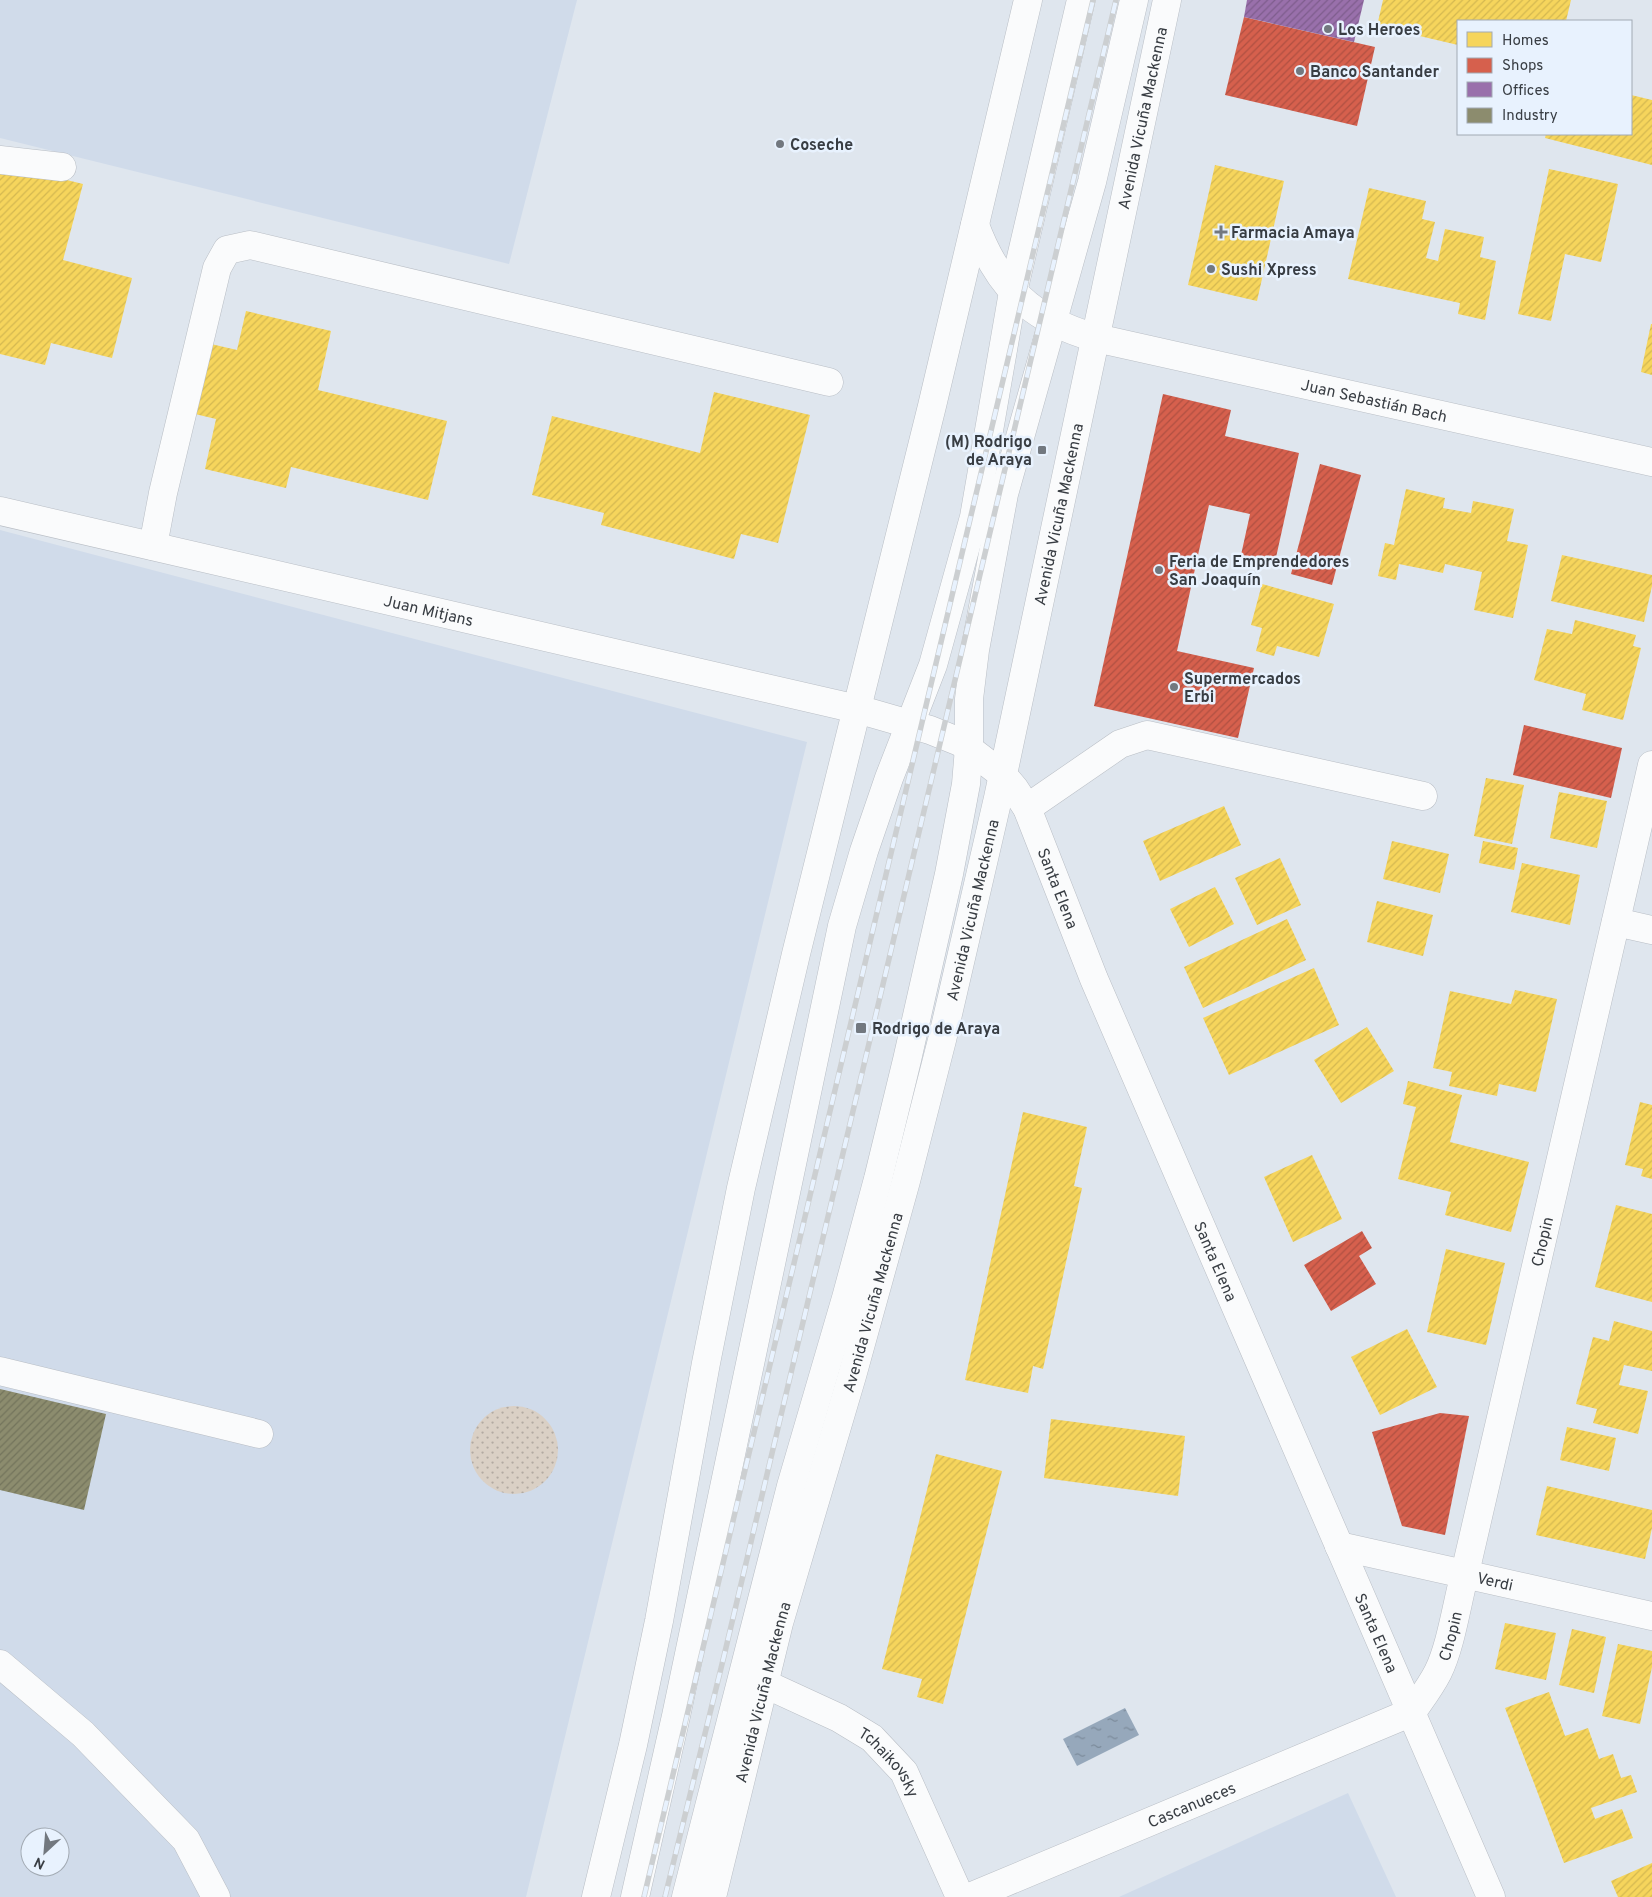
<svg xmlns="http://www.w3.org/2000/svg" width="1652" height="1897" font-family="Overpass,sans-serif">
	<defs>
		<pattern id="grass-dots" width="8" height="8" patternUnits="userSpaceOnUse" patternTransform="scale(1.25)"><rect width="8" height="8" fill="#dad0c5"/><path d="M2 2h.1M6 6h.1" fill="none" stroke="#b2aaa2" stroke-width="1.8" stroke-linecap="round"/></pattern>
		<pattern id="water-ripples" width="26" height="14" patternUnits="userSpaceOnUse" patternTransform="scale(1.25)"><rect width="26" height="14" fill="#96a8bb"/><path d="M2 4q2-2 4 0t4 0M15 11q2-2 4 0t4 0" fill="none" stroke="#7b8a9a"/></pattern>
		<pattern id="homes-hatch" width="6" height="6" patternUnits="userSpaceOnUse" patternTransform="scale(1.25)"><rect width="6" height="6" fill="#f6d55c"/><path d="M-1 1l2-2M0 6l6-6M5 7l2-2" fill="none" stroke="#d4b851"/></pattern>
		<pattern id="shops-hatch" width="6" height="6" patternUnits="userSpaceOnUse" patternTransform="scale(1.25)"><rect width="6" height="6" fill="#d6604d"/><path d="M-1 1l2-2M0 6l6-6M5 7l2-2" fill="none" stroke="#af5042"/></pattern>
		<pattern id="offices-hatch" width="6" height="6" patternUnits="userSpaceOnUse" patternTransform="scale(1.25)"><rect width="6" height="6" fill="#9970ab"/><path d="M-1 1l2-2M0 6l6-6M5 7l2-2" fill="none" stroke="#7e5d8d"/></pattern>
		<pattern id="industry-hatch" width="6" height="6" patternUnits="userSpaceOnUse" patternTransform="scale(1.25)"><rect width="6" height="6" fill="#8c8c6e"/><path d="M-1 1l2-2M0 6l6-6M5 7l2-2" fill="none" stroke="#73745c"/></pattern>
	</defs>
	<rect width="100%" height="100%" fill="#dfe6ee"/>
	<g fill="#d0dbea" fill-rule="evenodd">
		<polygon points="0,0 577,0 509,264 0,138"/>
		<path d="M0,530L807,742L526,1897H0ZM30,1837H60V1867H30Z"/>
		<polygon points="1348,1793 1396,1897 1119,1897"/>
	</g>
	<circle fill="url(#grass-dots)" cx="514" cy="1450" r="44"/>
	<polygon fill="url(#water-ripples)" points="1125,1708 1139,1735 1077,1766 1063,1739"/>
	<g fill="url(#homes-hatch)">
		<polygon points="1383,0 1571,0 1566,21 1458,21 1458,45 1377,26"/>
		<polygon points="1631,95 1652,100 1652,165 1545,138 1546,134 1631,134"/>
		<polygon points="2,164 83,184 63,260 132,278 112,358 51,343 45,365 0,354 0,170"/>
		<polygon points="1215,165 1284,181 1257,301 1188,285"/>
		<polygon points="1549,169 1618,184 1601,262 1565,254 1551,321 1518,314"/>
		<polygon points="1369,188 1426,201 1422,219 1435,222 1426,258 1438,261 1445,229 1484,237 1480,257 1496,261 1485,320 1458,314 1460,303 1348,279"/>
		<polygon points="246,311 331,331 318,390 447,421 428,500 291,467 286,488 205,469 216,419 195,414 211,344 237,350"/>
		<polygon points="1651,324 1652,324 1652,375 1641,372"/>
		<polygon points="714,392 810,415 778,543 741,534 734,559 601,525 604,513 532,495 552,416 700,453"/>
		<polygon points="1406,489 1445,498 1443,508 1471,513 1473,501 1514,509 1507,541 1528,545 1513,618 1474,610 1482,572 1445,564 1443,573 1399,564 1396,580 1378,576 1385,543 1394,545"/>
		<polygon points="1562,555 1652,575 1652,586 1644,622 1551,601"/>
		<polygon points="1262,584 1334,604 1319,657 1277,646 1274,656 1256,651 1262,628 1251,625"/>
		<polygon points="1575,620 1636,635 1633,646 1641,648 1623,720 1582,710 1586,694 1534,680 1547,629 1572,634"/>
		<polygon points="1486,778 1524,785 1512,844 1474,836"/>
		<polygon points="1559,792 1607,801 1597,848 1550,838"/>
		<polygon points="1224,806 1241,845 1160,881 1143,841"/>
		<polygon points="1392,841 1449,854 1440,893 1383,879"/>
		<polygon points="1483,841 1518,848 1514,870 1479,863"/>
		<polygon points="1280,858 1301,905 1257,925 1235,878"/>
		<polygon points="1522,863 1580,875 1570,925 1511,912"/>
		<polygon points="1215,887 1234,924 1189,947 1170,909"/>
		<polygon points="1377,901 1433,915 1423,956 1367,942"/>
		<polygon points="1287,919 1306,960 1203,1008 1184,967"/>
		<polygon points="1314,968 1339,1025 1229,1075 1203,1018"/>
		<polygon points="1515,990 1557,999 1536,1092 1499,1084 1497,1096 1449,1086 1452,1072 1433,1068 1450,991 1511,1004"/>
		<polygon points="1367,1027 1394,1071 1341,1103 1314,1060"/>
		<polygon points="1408,1081 1462,1095 1450,1142 1529,1162 1511,1232 1445,1215 1451,1192 1398,1179 1416,1107 1403,1104"/>
		<polygon points="1640,1102 1652,1105 1652,1179 1641,1176 1643,1169 1625,1165"/>
		<polygon points="1023,1112 1087,1127 1074,1186 1082,1188 1043,1369 1033,1366 1028,1393 965,1380"/>
		<polygon points="1312,1155 1342,1219 1293,1242 1264,1177"/>
		<polygon points="1616,1205 1652,1214 1652,1302 1595,1287"/>
		<polygon points="1446,1249 1505,1263 1486,1345 1427,1332"/>
		<polygon points="1614,1321 1652,1331 1652,1371 1624,1365 1619,1385 1648,1391 1638,1434 1593,1423 1597,1409 1576,1404 1593,1337 1609,1341"/>
		<polygon points="1407,1329 1437,1387 1380,1415 1351,1357"/>
		<polygon points="1051,1419 1185,1436 1178,1496 1044,1478"/>
		<polygon points="1567,1427 1616,1438 1609,1471 1560,1460"/>
		<polygon points="936,1454 1002,1471 943,1704 917,1697 922,1679 882,1669"/>
		<polygon points="1547,1486 1652,1510 1652,1528 1645,1559 1536,1535"/>
		<polygon points="1505,1623 1556,1633 1546,1680 1495,1669"/>
		<polygon points="1572,1629 1606,1637 1594,1693 1559,1685"/>
		<polygon points="1618,1644 1652,1651 1652,1667 1640,1724 1602,1716"/>
		<polygon points="1549,1692 1565,1736 1588,1728 1599,1759 1613,1754 1621,1778 1631,1775 1637,1792 1591,1808 1595,1819 1622,1809 1633,1838 1564,1863 1534,1783 1505,1708"/>
		<polygon points="1652,1863 1652,1897 1618,1897 1611,1881"/>
	</g>
	<g fill="url(#shops-hatch)">
		<polygon points="1244,17 1375,47 1357,126 1225,95"/>
		<polygon points="1163,394 1231,410 1225,436 1299,453 1275,562 1241,555 1250,514 1209,505 1177,651 1254,668 1238,738 1094,706"/>
		<polygon points="1320,464 1361,475 1332,585 1291,574"/>
		<polygon points="1524,725 1622,748 1611,798 1513,775"/>
		<polygon points="1362,1231 1372,1248 1359,1256 1376,1284 1331,1311 1304,1265"/>
		<polygon points="1440,1413 1469,1416 1445,1535 1402,1526 1372,1432"/>
	</g>
	<polygon fill="url(#offices-hatch)" points="1247,0 1364,0 1354,42 1244,17"/>
	<polygon fill="url(#industry-hatch)" points="0,1389 106,1414 84,1510 0,1490"/>
	<g fill="none" stroke-linecap="round" stroke-linejoin="round">
		<g stroke="#b9bec5" stroke-width="29">
			<g id="minor">
				<polyline points="0,160 62,167"/>
				<path id="s1" d="M1096,338L1652,462"/>
				<path id="s2" d="M0,511L857,709L930,730L960,742L1003,775L1014,788L1027,808L1094,979L1491,1897"/>
				<polyline points="153,546 163,493 217,268 227,250 250,245 829,382"/>
				<polyline points="1027,808 1120,744 1147,735 1423,796"/>
				<polyline points="1616,922 1652,930"/>
				<polyline points="0,1371 259,1434"/>
				<path id="s3" d="M1339,1546L1652,1616"/>
				<polyline points="0,1664 83,1734 186,1840 216,1897"/>
				<path id="s4" d="M763,1683L839,1718L872,1738L904,1772L960,1897"/>
				<polyline points="635,1897 676,1716 842,926 864,851 889,778 933,665 974,517 1013,292 1081,0"/>
				<polyline points="686,1897 791,1486 846,1298 878,1179 907,1060 949,874 966,784 969,748 969,699 975,650 1004,494 1092,182 1134,0"/>
				<path id="s5" d="M970,1897L1412,1712C1421,1699 1431,1686 1438,1672C1451,1646 1457,1602 1465,1573L1652,765"/>
			</g>
		</g>
		<g stroke="#b9bec5" stroke-width="29">
			<g id="major">
				<path d="M975,225C998,287 1031,320 1096,338"/>
				<polyline points="596,1897 633,1745 659,1621 706,1363 741,1188 796,954 932,406 1028,0"/>
				<path id="s6" d="M712,1897L779,1623L852,1376L906,1181L942,1040L998,798L1167,0"/>
			</g>
		</g>
		<use href="#minor" stroke="#fafbfc" stroke-width="28"/>
		<use href="#major" stroke="#fafbfc" stroke-width="28"/>
		<g stroke="#cccfd1" stroke-width="5.5">
			<g id="rail">
				<polyline points="644,1897 1093,0"/>
				<polyline points="665,1897 724,1656 1116,0"/>
			</g>
		</g>
		<use href="#rail" stroke="#e8f2fe" stroke-width="4" stroke-dasharray="11" stroke-linecap="butt"/>
	</g>
	<g fill="#72787f" stroke="#e8f2fe" stroke-width="2">
		<circle cx="1328" cy="29" r="5"/>
		<circle cx="1300" cy="71" r="5"/>
		<circle cx="780" cy="144" r="5"/>
		<path d="M1218.5 224.5h5v5h5v5h-5v5h-5v-5h-5v-5h5z"/>
		<circle cx="1211" cy="269" r="5"/>
		<rect x="1037" y="445" width="10" height="10" rx="2.5"/>
		<circle cx="1159" cy="570" r="5"/>
		<circle cx="1174" cy="687" r="5"/>
		<rect x="855" y="1022" width="12" height="12" rx="2.5"/>
	</g>
	<g text-anchor="middle" stroke-width="5" stroke-linejoin="round" paint-order="stroke">
		<g font-size="16" font-weight="bold" fill="#383d43" stroke="#e8f2fe" text-anchor="start">
			<text x="1338" y="35">Los Heroes</text>
			<text x="1310" y="77">Banco Santander</text>
			<text x="790" y="150">Coseche</text>
			<text x="1231" y="238">Farmacia Amaya</text>
			<text x="1221" y="275">Sushi Xpress</text>
			<text x="1032" y="447" text-anchor="end">(M) Rodrigo<tspan x="1032" dy="18">de Araya</tspan></text>
			<text x="1169" y="567">Feria de Emprendedores<tspan x="1169" dy="18">San Joaquín</tspan></text>
			<text x="1184" y="684">Supermercados<tspan x="1184" dy="18">Erbi</tspan></text>
			<text x="872" y="1034">Rodrigo de Araya</text>
		</g>
		<g font-size="16" fill="#383d43" stroke="#e8f2fe">
			<text dy="6" stroke="none"><textPath href="#s6" startOffset="1831">Avenida Vicuña Mackenna</textPath></text>
			<text dy="6" stroke="none"><textPath href="#s1" startOffset="285">Juan Sebastián Bach</textPath></text>
			<text dy="6" stroke="none"><textPath href="#s6" startOffset="1426">Avenida Vicuña Mackenna</textPath></text>
			<text dy="6" stroke="none"><textPath href="#s2" startOffset="440">Juan Mitjans</textPath></text>
			<text dy="6" stroke="none"><textPath href="#s2" startOffset="1169">Santa Elena</textPath></text>
			<text dy="6" stroke="none"><textPath href="#s6" startOffset="1021">Avenida Vicuña Mackenna</textPath></text>
			<text dy="6" stroke="none"><textPath href="#s5" startOffset="970">Chopin</textPath></text>
			<text dy="6" stroke="none"><textPath href="#s2" startOffset="1574">Santa Elena</textPath></text>
			<text dy="6" stroke="none"><textPath href="#s6" startOffset="616">Avenida Vicuña Mackenna</textPath></text>
			<text dy="6" stroke="none"><textPath href="#s3" startOffset="160">Verdi</textPath></text>
			<text dy="6" stroke="none"><textPath href="#s2" startOffset="1979">Santa Elena</textPath></text>
			<text dy="6" stroke="none"><textPath href="#s5" startOffset="565">Chopin</textPath></text>
			<text dy="6" stroke="none"><textPath href="#s6" startOffset="211">Avenida Vicuña Mackenna</textPath></text>
			<text dy="6" stroke="none"><textPath href="#s4" startOffset="152">Tchaikovsky</textPath></text>
			<text dy="6" stroke="none"><textPath href="#s5" startOffset="240">Cascanueces</textPath></text>
		</g>
	</g>
	<rect x="1457" y="20" width="175" height="115" fill="#e8f2fe" stroke="#a2aab3"/>
	<rect x="1467" y="32" width="25" height="15" fill="#f6d55c" stroke="#a2aab3"/>
	<text x="1502" y="45" font-size="15" fill="#383d43">Homes</text>
	<rect x="1467" y="58" width="25" height="15" fill="#d6604d" stroke="#a2aab3"/>
	<text x="1502" y="70" font-size="15" fill="#383d43">Shops</text>
	<rect x="1467" y="82" width="25" height="15" fill="#9970ab" stroke="#a2aab3"/>
	<text x="1502" y="95" font-size="15" fill="#383d43">Offices</text>
	<rect x="1467" y="108" width="25" height="15" fill="#8c8c6e" stroke="#a2aab3"/>
	<text x="1502" y="120" font-size="15" fill="#383d43">Industry</text>
	<g transform="translate(45 1852) rotate(206)"><circle r="24" fill="#e8f2fe" stroke="#a2aab3"/>
	<path d="M0-4L9 19L0 12L-9 19Z" fill="#72787f"/>
	<text y="-8" font-size="14" font-weight="bold" text-anchor="middle" fill="#383d43">N</text>
	</g>
</svg>
